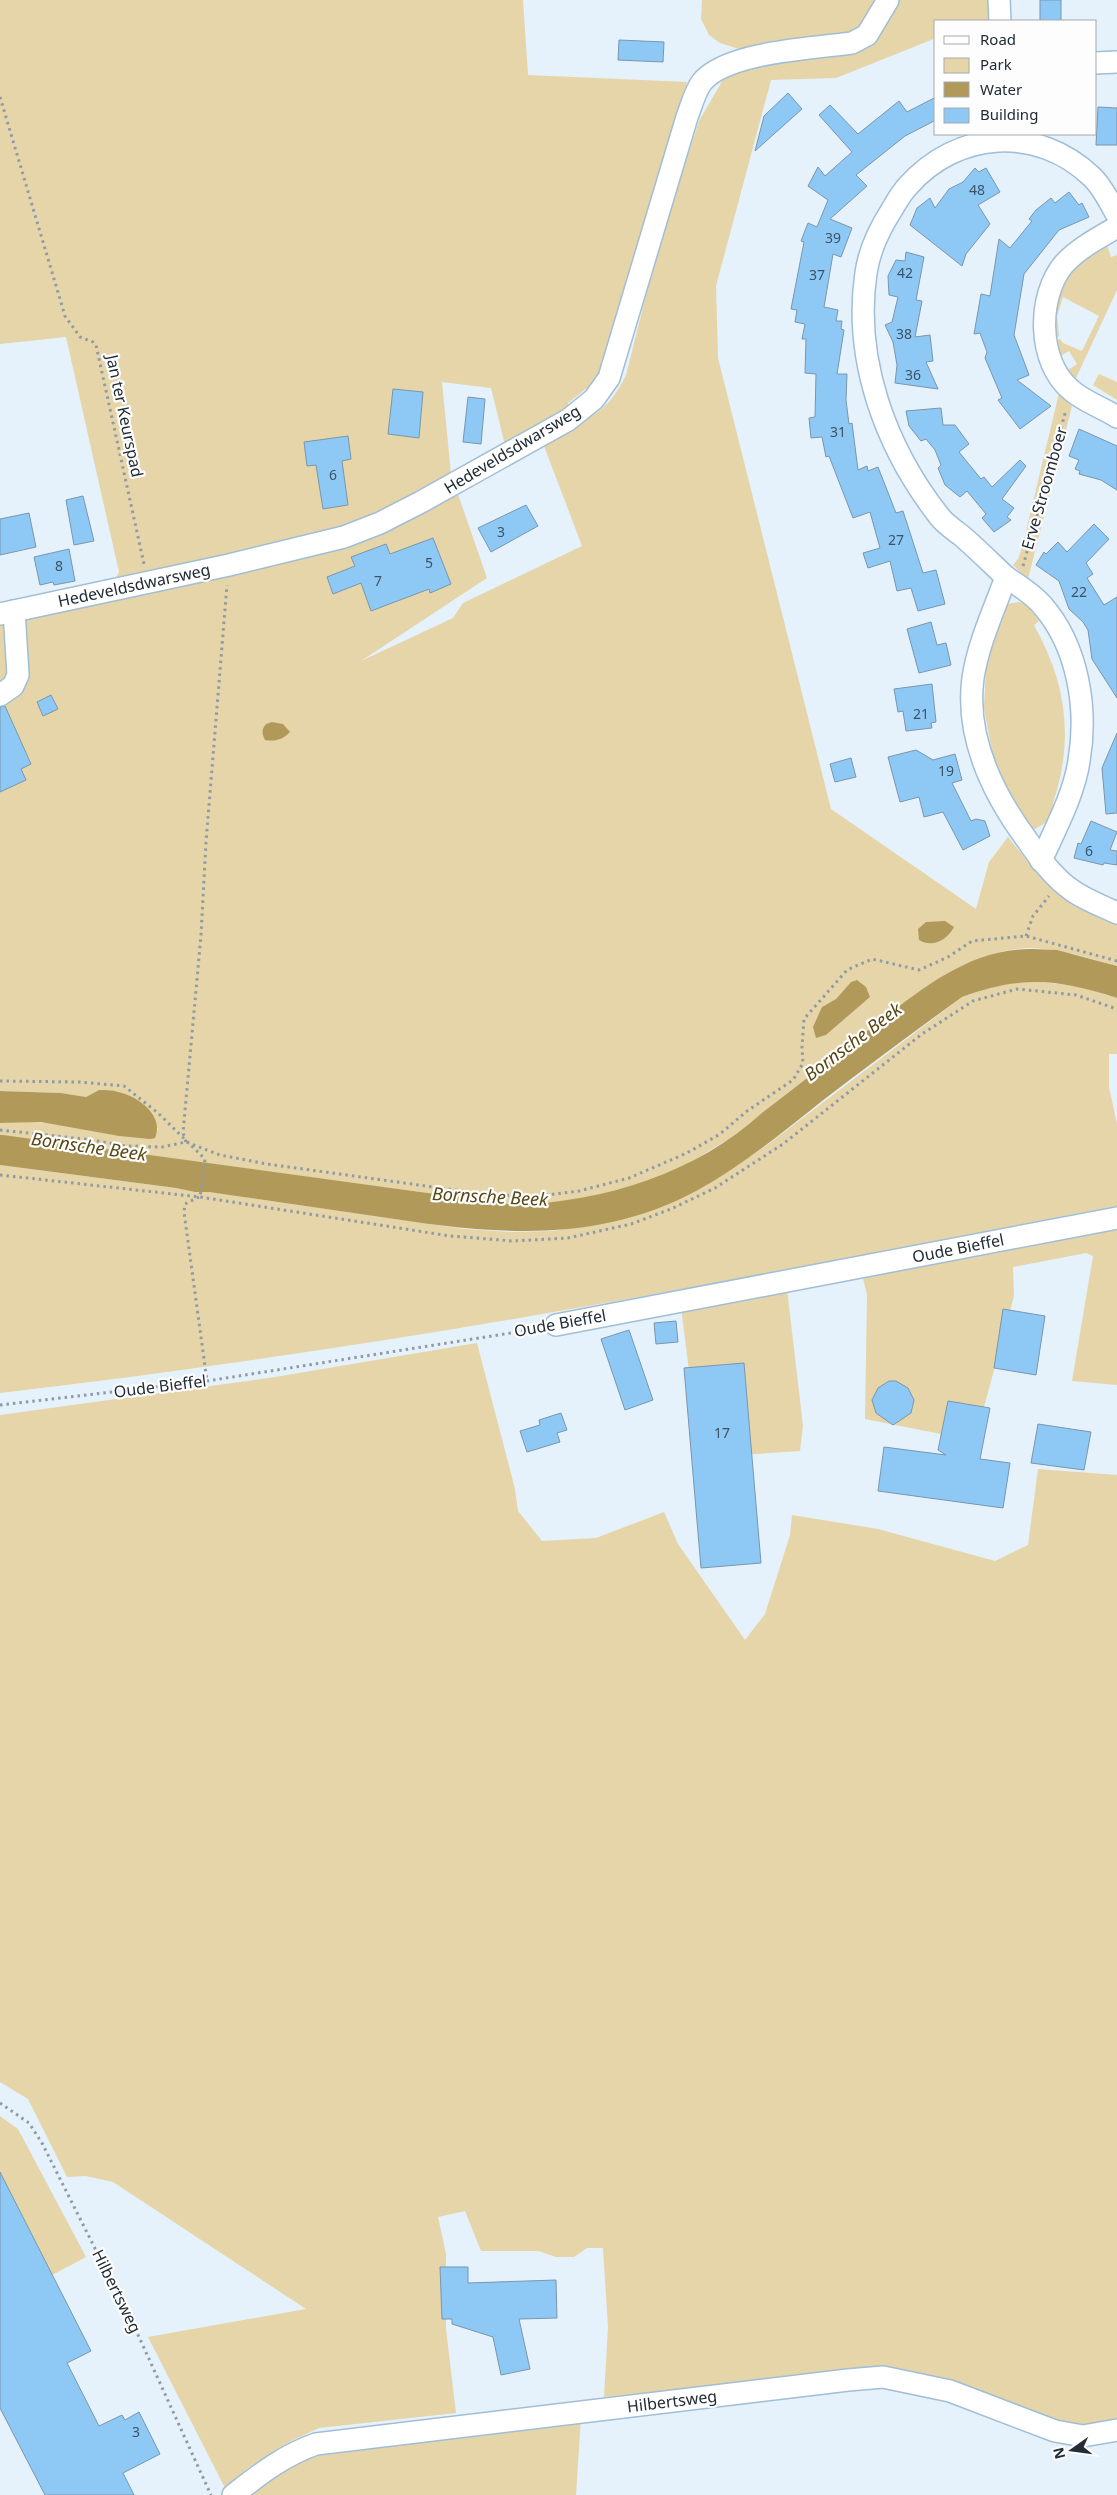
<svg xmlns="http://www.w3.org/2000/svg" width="1117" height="2495" font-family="'Noto Sans',sans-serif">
	<rect width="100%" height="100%" fill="#e5f1fb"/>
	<g fill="#e5d5a9" fill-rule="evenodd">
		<path d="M0,0H523L528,75L687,82L639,249L597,380L568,403L572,424C600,416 614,400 626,375L658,248L699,121L724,78L737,68L852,47L893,0H992L993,18L984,21H936V38L836,78L771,80L716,286L718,358L831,809L976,909L989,862L1008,837L1037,873L1060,893L1117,918V966C1088,958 1058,948 1028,948C963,951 914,996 866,1033C832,1059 797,1085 763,1112L742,1131L689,1163L650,1181L579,1200L515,1205L0,1135V1123C22,1122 44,1121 66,1125C105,1132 118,1141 158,1130L151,1113L99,1090L86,1097L61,1093L0,1091V605L116,578L119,572L66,337L0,344ZM442,382L491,388L505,445L536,425L582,546L463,603L453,618L361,661L487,578L451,474ZM851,982L870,997L826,1035L816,1038L822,1007L836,999Z"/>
		<polygon points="702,0 882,0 862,26 844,37 739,49 720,43 709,35 701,19"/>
		<polygon points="1106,242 1111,257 1117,255 1117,290 1076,378 1065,372 1077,364 1069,351 1057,358 1051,342 1060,339 1063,343 1082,351 1099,316 1063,297 1057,316 1059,336 1051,339 1049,325 1064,276"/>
		<polygon points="1099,374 1117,382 1117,400 1093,385"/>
		<polygon points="1059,393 1072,406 1028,579 1013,565 1018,559 1023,544"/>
		<path d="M1020,602L1027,605L1039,621L1034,625C1067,684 1074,739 1053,803L1056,810L1050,820L1035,829L1026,826L995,768L984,708L987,647L1005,604Z"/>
		<path d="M1030,981L1079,986L1117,998V1054H1109V1087L1117,1124V1206C1020,1224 923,1244 826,1262C552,1315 277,1361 0,1393V1165L176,1188L195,1192H209L465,1229L511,1232L551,1231L597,1225L666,1204L696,1191L733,1168L767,1145L962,997L991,986Z"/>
		<polygon points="1117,1223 1117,1385 1072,1381 1093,1256 1086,1253 1013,1267 1014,1296 984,1407 951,1406 941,1434 865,1419 867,1295 862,1274"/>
		<polygon points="787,1289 803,1426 800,1451 711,1457 693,1402 681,1307"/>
		<polygon points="477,1343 515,1489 518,1511 542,1541 596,1538 664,1512 678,1544 745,1640 765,1614 790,1535 792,1515 878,1529 995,1561 1028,1545 1038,1469 1117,1475 1117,2421 1073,2428 963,2388 903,2370 872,2370 604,2397 608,2327 603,2248 587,2248 574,2257 556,2257 538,2251 481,2251 465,2211 438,2217 446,2254 446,2329 456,2413 319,2428 291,2441 248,2468 225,2488 148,2337 306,2309 113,2182 86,2176 67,2177 28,2099 0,2082 0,1415 275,1377"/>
		<polygon points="0,2116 18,2129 86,2257 0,2303"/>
		<polygon points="581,2416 576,2495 241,2495 302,2451"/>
	</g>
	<g fill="#b19a59">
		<path d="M272,722L283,724L290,732C283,739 276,742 265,740C262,734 261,730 266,724Z"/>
		<path d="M945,921L954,927C947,940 933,948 919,940L918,929L926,922Z"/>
		<path d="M1033,949L1057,950L1117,966V998C1058,979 1021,975 962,997C915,1031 868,1066 822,1101C782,1133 743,1165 698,1190C593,1247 485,1233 374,1216C319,1208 264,1200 209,1192H195L176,1188L0,1165V1135H3L515,1205C606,1201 695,1174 763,1112C798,1085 832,1059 866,1032C916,994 966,948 1033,949Z"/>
		<polygon points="857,980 866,987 870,997 826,1035 816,1038 813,1027 822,1007 836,999 851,982"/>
		<path d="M99,1090C105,1090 112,1090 118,1092C138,1096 165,1116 155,1138L150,1139L119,1136L41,1122L0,1123V1091L61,1093L86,1097Z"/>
	</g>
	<g fill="#8ec9f6" stroke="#7996ad">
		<rect x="1040" y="0" width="21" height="21"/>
		<polygon points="619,40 664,42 663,62 618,60"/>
		<polygon points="788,93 802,109 755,151 764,116"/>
		<polygon points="936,97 936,120 905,136 856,175 867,186 830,219 852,228 841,257 833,254 824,307 838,310 836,321 842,321 841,329 844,330 837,374 847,374 846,400 849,424 852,423 858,470 867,466 868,471 878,467 896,513 903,511 923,573 936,570 945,604 918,611 911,588 897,591 890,561 868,568 863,553 880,548 870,512 853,518 829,456 826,457 822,437 811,438 809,418 815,417 816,374 805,373 806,339 802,339 805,324 795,322 797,310 791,309 804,242 801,241 808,223 817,227 828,200 808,186 818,167 825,176 852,152 819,115 830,105 858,134 899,101 907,112"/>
		<polygon points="1098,107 1117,108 1117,145 1096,145"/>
		<polygon points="975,168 979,172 986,168 1000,192 978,205 990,224 966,254 962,266 910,225 917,208 930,198 935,208 949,189 963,182"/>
		<polygon points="1069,192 1079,205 1082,203 1089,217 1059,230 1024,274 1014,335 1029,375 1017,380 1051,406 1020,429 998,400 1002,398 985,358 987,352 980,333 974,334 981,294 990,296 999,239 1010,248 1032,221 1029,219 1036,210 1051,198 1055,203"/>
		<polygon points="906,252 924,257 916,300 922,301 915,337 930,335 933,361 926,362 938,389 895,383 897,365 893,342 885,325 892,322 898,297 889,295 888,276 896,260 905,261"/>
		<polygon points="393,389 423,392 419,438 388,434"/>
		<polygon points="468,397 485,399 481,444 463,442"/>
		<polygon points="941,408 943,425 955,425 969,444 959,452 981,479 984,477 992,487 1020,460 1026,466 1002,499 1014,508 1007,517 1011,520 994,532 982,518 986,514 967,491 960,497 945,485 938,468 941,465 935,450 926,439 921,441 909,426 906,411"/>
		<polygon points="1079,429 1117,446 1117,490 1101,480 1079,474 1080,471 1075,469 1079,460 1069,456"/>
		<polygon points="348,436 351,459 342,461 348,505 323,509 316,465 307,466 304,442"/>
		<polygon points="83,496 94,541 74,545 66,500"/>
		<polygon points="526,505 538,526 491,552 478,528"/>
		<polygon points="29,513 36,547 0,555 0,519"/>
		<polygon points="1094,524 1109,539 1086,563 1093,574 1087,578 1104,605 1117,597 1117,698 1092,659 1088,630 1083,622 1069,609 1059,581 1036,565 1044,552 1046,554 1058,542 1067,552"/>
		<polygon points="433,538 451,584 430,593 429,589 371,611 361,583 333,594 327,577 355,566 351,557 386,544 390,554"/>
		<polygon points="69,549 75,581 54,585 53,582 40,585 34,557"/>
		<polygon points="931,622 937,645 946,643 951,665 919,673 907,629"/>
		<polygon points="932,684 936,722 931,723 932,728 906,731 903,711 898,712 894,689"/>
		<polygon points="51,695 58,709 43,716 37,702"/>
		<polygon points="5,706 31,764 21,769 26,780 0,792 0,707"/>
		<polygon points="1117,733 1117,813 1106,814 1102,768"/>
		<polygon points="916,750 933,760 955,754 962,780 952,783 971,821 976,819 985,821 990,836 963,850 943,812 924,817 919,797 900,802 888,757"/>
		<polygon points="851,758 856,777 835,782 830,764"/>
		<polygon points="1091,821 1117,832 1110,850 1117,851 1117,865 1104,863 1103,865 1074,858 1078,843 1081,844"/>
		<polygon points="1003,1309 1045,1316 1036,1375 994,1368"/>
		<polygon points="676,1321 678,1342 656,1344 654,1323"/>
		<polygon points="629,1330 653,1400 625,1410 601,1339"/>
		<polygon points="744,1363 761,1563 701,1568 684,1368"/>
		<polygon points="889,1381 896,1381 908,1388 914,1400 911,1413 893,1425 876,1413 872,1400 878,1388"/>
		<polygon points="948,1401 990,1408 980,1459 1010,1463 1003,1508 878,1491 884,1447 946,1455 938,1450"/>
		<polygon points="561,1413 567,1430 557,1433 560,1442 527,1452 520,1431 540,1425 539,1420"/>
		<polygon points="1038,1424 1091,1432 1084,1470 1031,1463"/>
		<polygon points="0,2172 91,2351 67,2363 99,2426 122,2415 125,2420 139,2412 160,2454 123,2473 134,2495 45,2495 0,2408"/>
		<polygon points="440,2267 468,2267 468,2283 556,2280 557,2318 519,2319 530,2369 501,2375 493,2337 452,2324 452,2319 442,2319"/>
	</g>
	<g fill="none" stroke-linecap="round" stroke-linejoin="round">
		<g stroke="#a0bed6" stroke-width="24">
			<g id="minor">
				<polyline points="999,0 1000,21"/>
				<polyline points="1096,63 1117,62"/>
				<path d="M1117,215C1110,203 1102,186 1092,177C1038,125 957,130 908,186C901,193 896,203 891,211C879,230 869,251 866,273C853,360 886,448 939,516C945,524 954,530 962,536C977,549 991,563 1006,577C994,610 978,644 973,678C965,738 993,794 1027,840C1040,859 1054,878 1073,891C1086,900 1102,906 1117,913"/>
				<path d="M1117,227C1098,238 1079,248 1064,264C1037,296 1037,362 1071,390C1083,401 1103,408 1117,417"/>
				<path d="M1006,577C1018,585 1033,594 1042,605C1078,646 1088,708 1079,761C1074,795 1055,829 1041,861"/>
				<path d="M0,614L229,565L344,537L380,523L421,502L568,420L594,399L609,378L687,117C691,107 695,91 702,82C726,52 814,48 852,43L867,35L888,0"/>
				<polyline points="0,695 13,686 18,675 14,611"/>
				<polyline points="556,1325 1117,1218"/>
				<path d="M233,2495C259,2475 284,2455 316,2444L848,2380L883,2377L950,2391L1055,2431L1083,2436L1117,2430"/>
			</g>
		</g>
		<g stroke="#8f9ba5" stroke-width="3" stroke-dasharray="2.5 4" stroke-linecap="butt">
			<polyline points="0,97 65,316 80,337 93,342 96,345 144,564"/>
			<polyline points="1023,566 1066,410"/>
			<polyline points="1026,936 1033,916 1049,896"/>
			<polyline points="0,1081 79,1082 124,1086 158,1113 205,1159 200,1197"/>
			<polyline points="0,1130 93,1140 125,1146 162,1147 186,1142 220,1155 267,1164 491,1195 537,1196 579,1191 629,1178 687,1153 720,1134 747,1111 793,1080 803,1063 802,1047 804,1019 847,970 872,959 919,970 948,957 972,941 1026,936 1117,961"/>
			<polyline points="186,1142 183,1133 201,935 206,842 227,585"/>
			<polyline points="0,1175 200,1197 450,1236 513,1241 568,1238 631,1224 671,1209 715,1188 783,1144 922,1034 973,1001 1017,989 1076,995 1117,1009"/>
			<polyline points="199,1197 185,1204 184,1212 207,1381"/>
			<polyline points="0,1405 207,1381 536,1329"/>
			<polyline points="0,2103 29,2123 42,2143 134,2326 211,2495"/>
		</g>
		<use href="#minor" stroke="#fff" stroke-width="21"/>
	</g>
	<g text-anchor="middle" stroke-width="4.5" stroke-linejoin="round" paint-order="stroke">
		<g font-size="14" fill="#3c5366">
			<text x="977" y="195">48</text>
			<text x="833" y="243">39</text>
			<text x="905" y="278">42</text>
			<text x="817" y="280">37</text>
			<text x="904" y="339">38</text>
			<text x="913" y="380">36</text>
			<text x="838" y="437">31</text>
			<text x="333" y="480">6</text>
			<text x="501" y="537">3</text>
			<text x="896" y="545">27</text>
			<text x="429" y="568">5</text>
			<text x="59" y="571">8</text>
			<text x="378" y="586">7</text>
			<text x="1079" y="597">22</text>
			<text x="921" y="719">21</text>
			<text x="946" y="776">19</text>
			<text x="1089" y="856">6</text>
			<text x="722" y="1438">17</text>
			<text x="136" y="2437">3</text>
		</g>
		<g font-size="16" fill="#212c36" stroke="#fdfdfd">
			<text transform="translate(125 416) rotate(78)" y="6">Jan ter Keurspad</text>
			<text transform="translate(512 449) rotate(-31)" y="6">Hedeveldsdwarsweg</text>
			<text transform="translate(1044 488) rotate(-74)" y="6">Erve Stroomboer</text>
			<text transform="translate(134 585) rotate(-12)" y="6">Hedeveldsdwarsweg</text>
			<text transform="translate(958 1248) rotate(-11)" y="6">Oude Bieffel</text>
			<text transform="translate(560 1323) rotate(-10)" y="6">Oude Bieffel</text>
			<text transform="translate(160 1386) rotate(-7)" y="6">Oude Bieffel</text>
			<text transform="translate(117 2291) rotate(64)" y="6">Hilbertsweg</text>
			<text transform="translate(672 2401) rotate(-7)" y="6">Hilbertsweg</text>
		</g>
		<g font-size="18" font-style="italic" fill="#584815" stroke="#fdfdfd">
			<text transform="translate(853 1042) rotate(-37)" y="6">Bornsche Beek</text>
			<text transform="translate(89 1147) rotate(8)" y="6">Bornsche Beek</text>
			<text transform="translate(490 1197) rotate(3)" y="6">Bornsche Beek</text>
		</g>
	</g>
	<rect x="934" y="20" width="162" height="115" fill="#fdfdfd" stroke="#a5a9ad"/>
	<rect x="944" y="36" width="25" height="8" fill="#ffffff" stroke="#a5a9ad"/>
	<text x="980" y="45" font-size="15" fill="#212c36">Road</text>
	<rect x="944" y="58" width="25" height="15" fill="#e5d5a9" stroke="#a5a9ad"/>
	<text x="980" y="70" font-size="15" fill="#212c36">Park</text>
	<rect x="944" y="82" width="25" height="15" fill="#b19a59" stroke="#a5a9ad"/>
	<text x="980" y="95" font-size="15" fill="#212c36">Water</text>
	<rect x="944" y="108" width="25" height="15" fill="#8ec9f6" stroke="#a5a9ad"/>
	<text x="980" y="120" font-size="15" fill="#212c36">Building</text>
	<g transform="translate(1072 2450) rotate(256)" stroke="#fdfdfd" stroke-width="4" paint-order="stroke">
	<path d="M0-4L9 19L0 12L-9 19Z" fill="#212c36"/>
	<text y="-8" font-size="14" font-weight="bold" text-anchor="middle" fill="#212c36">N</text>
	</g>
</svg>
